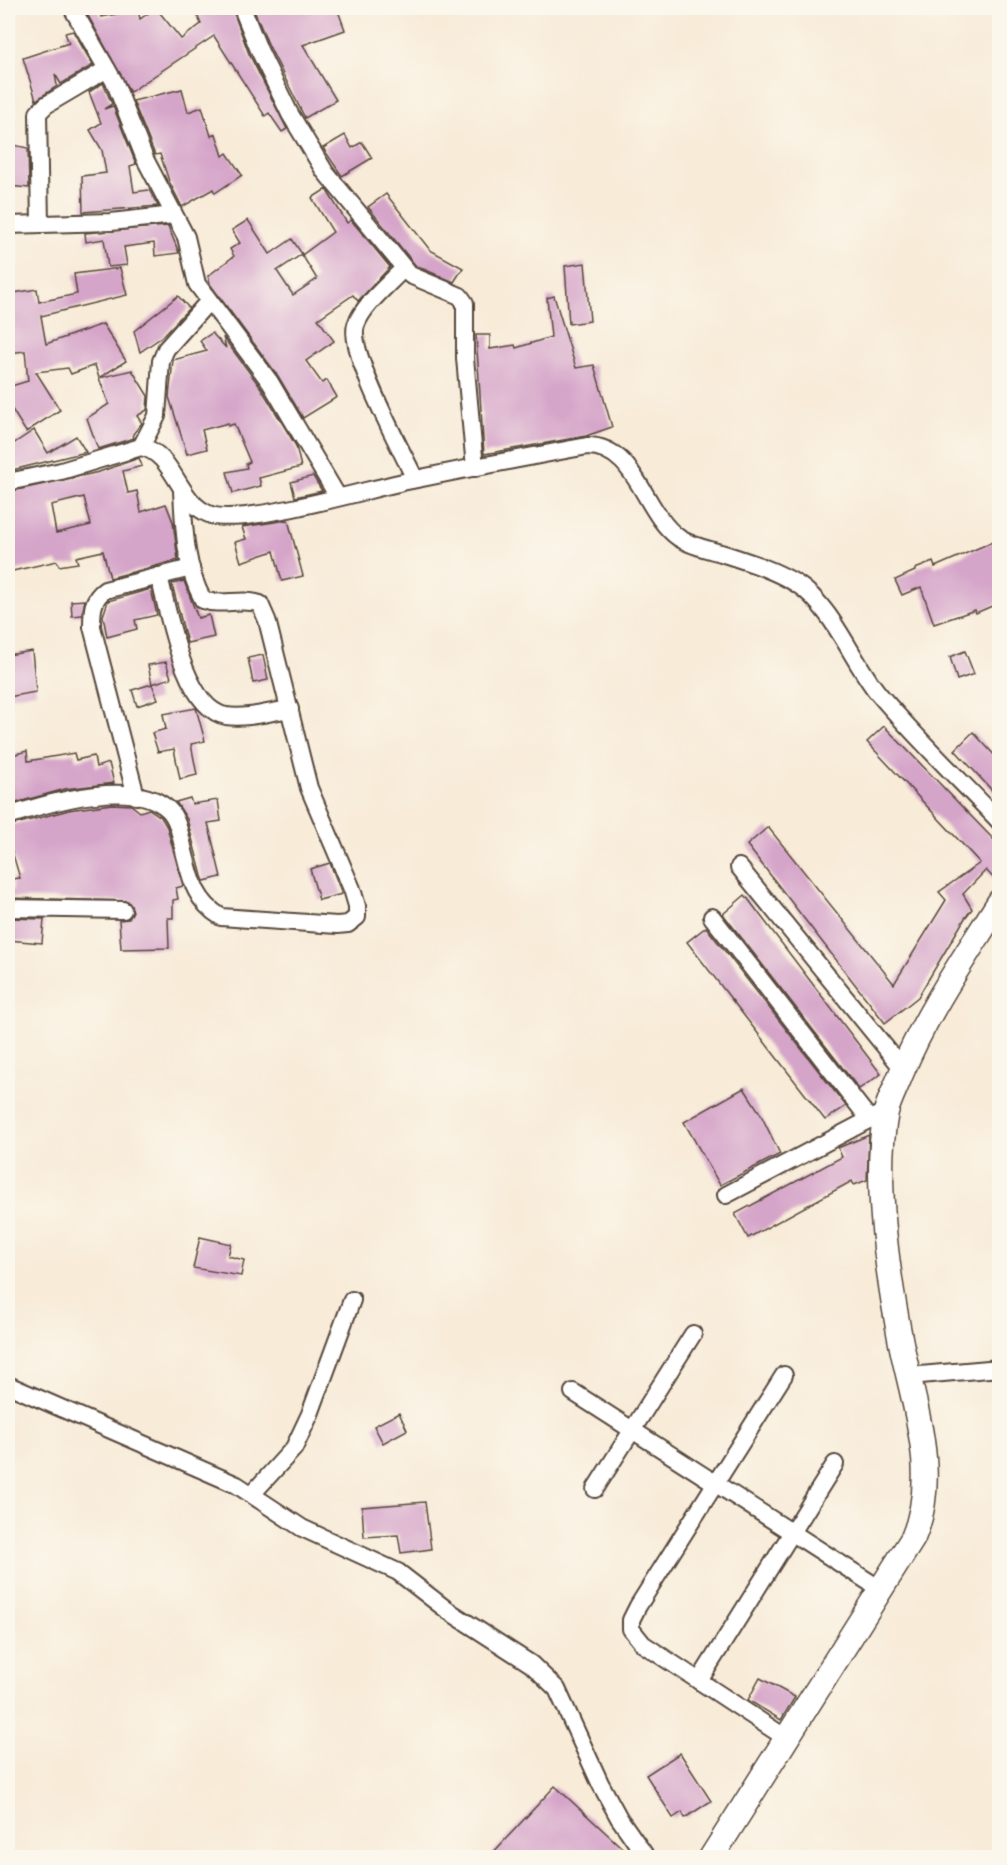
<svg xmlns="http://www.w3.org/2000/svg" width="1007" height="1865" font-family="Mynerve,sans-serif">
	<rect width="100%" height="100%" fill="#fbf7ec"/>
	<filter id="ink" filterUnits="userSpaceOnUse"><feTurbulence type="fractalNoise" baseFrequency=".0167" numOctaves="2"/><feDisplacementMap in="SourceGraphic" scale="12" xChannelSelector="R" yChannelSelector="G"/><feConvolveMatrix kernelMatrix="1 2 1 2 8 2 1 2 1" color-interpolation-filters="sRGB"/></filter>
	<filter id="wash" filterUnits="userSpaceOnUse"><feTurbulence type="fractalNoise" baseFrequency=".008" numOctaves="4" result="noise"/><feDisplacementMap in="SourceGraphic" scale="24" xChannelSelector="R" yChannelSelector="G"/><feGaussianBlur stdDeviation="1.35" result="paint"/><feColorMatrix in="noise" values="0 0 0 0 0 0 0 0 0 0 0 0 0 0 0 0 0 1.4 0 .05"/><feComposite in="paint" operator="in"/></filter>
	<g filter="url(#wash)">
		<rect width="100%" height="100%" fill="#f8ebd8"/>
		<g id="blocks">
			<g fill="#d5a4c9" fill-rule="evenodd">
				<polygon points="92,8 98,8 102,17 138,10 140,19 156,8 181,39 201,24 194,8 232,8 249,54 287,129 282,132 269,113 265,116 214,36 130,92 85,10"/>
				<polygon points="253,8 337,8 345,30 303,45 336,100 305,118 269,46"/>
				<polygon points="73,31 93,65 61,84 55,74 57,86 36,100 23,58 69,43 65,33"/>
				<polygon points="103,83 112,104 104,109 113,106 136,164 130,166 134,192 149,190 158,206 83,212 82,176 106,173 102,150 90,130 101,123 89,92"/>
				<polygon points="182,89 188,112 202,107 211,136 216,134 223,156 227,153 242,175 215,193 213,189 182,207 169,181 160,154 155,155 133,101"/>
				<polygon points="345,135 352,148 362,142 372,158 342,176 323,148"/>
				<polygon points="8,144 28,148 29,188 8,186"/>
				<polygon points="326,189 347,223 351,220 390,267 358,301 353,295 318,319 334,341 306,361 322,383 327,380 337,397 303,418 278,376 210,284 208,276 234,256 230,249 240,243 232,230 248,220 270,254 292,239 302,254 277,271 293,295 317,279 302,255 333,232 312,198"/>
				<polygon points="386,194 430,250 463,268 454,282 416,266 368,207"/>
				<polygon points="168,226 179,253 155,256 154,243 124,247 127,265 108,267 104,239 86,242 85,233"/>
				<polygon points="585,263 590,321 569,324 565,266"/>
				<polygon points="120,268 127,295 41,316 46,344 103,324 126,361 99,378 95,365 71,374 68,368 36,372 60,410 26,432 8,403 8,387 28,381 25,351 8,353 8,294 37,289 39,302 77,294 74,274"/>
				<polygon points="178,296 189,308 162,337 140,352 134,331"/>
				<polygon points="554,296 576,368 594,365 612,427 586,436 484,454 476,335 490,335 490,349 515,345 516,348 551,337 547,298"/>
				<polygon points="212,333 226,348 223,337 261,388 296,446 301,467 259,478 261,486 233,493 227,472 247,468 246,464 250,462 234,424 228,426 228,423 202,430 207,449 187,454 169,397 173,360 207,351 200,341"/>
				<polygon points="132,370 148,396 147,410 137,416 142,423 133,434 134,438 98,449 87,418 109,404 99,378"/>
				<polygon points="34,430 48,453 76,436 86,452 8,471 8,454 13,451 10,446"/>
				<path d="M139,458L142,466L123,471L128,493L137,491L141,512L166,504L173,522L178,560L110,578L103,551L76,557L78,563L59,566L57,561L8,572V492L99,472ZM84,497L91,525L56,533L51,505Z"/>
				<polygon points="313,476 322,491 295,497 291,482"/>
				<polygon points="288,520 303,576 282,581 274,551 241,562 235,542 246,539 242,527"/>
				<polygon points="999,539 999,603 976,613 975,610 934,624 921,587 902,595 895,580 915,571 915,569 933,562 935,567"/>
				<polygon points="184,581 198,618 209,615 214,637 187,643 172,584"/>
				<polygon points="151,589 157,615 135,620 137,629 107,637 103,616 108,601"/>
				<polygon points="85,600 82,615 72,616 71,601"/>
				<polygon points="32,651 36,692 8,697 8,655"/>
				<polygon points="965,651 974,674 957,680 950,657"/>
				<polygon points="263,655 268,680 253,683 248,658"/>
				<polygon points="166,662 171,678 152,684 148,665"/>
				<polygon points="152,684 158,699 137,706 132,690"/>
				<polygon points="196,708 205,741 191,744 197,775 180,779 174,749 158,752 152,733 166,729 163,714"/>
				<polygon points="884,726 999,845 999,884 986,870 963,894 972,909 965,918 918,997 885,1023 747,845 768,827 894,984 946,900 939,892 980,863 867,742"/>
				<polygon points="973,732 999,760 999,798 955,750"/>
				<polygon points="27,751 28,761 74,753 76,760 94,756 96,767 109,763 114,783 65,789 8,805 8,756"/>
				<polygon points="190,798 192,804 218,800 221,821 208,823 221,877 204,881 202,876 187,819 176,802"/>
				<polygon points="112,804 131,805 140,812 149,809 161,817 167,827 183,886 176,888 178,899 173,900 173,918 168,918 169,948 121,949 119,920 129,919 133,911 128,901 8,898 8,890 13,890 12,879 20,878 8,838 8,826 69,810"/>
				<polygon points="330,863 342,894 319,900 310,869"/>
				<polygon points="745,895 881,1074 859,1089 723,914"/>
				<polygon points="8,918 44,919 42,943 8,940"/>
				<polygon points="706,927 846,1106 825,1120 687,942"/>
				<polygon points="744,1088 760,1113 780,1154 720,1185 684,1122"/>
				<polygon points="869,1135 867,1180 854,1185 852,1181 748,1238 735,1214 842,1157 838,1148"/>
				<polygon points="200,1237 231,1244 228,1256 244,1260 241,1276 193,1268"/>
				<polygon points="399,1413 407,1430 383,1443 374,1426"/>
				<polygon points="425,1502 431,1549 401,1553 398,1535 364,1537 362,1507"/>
				<polygon points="760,1678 795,1697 781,1720 748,1700"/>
				<polygon points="680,1753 711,1801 685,1818 682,1812 673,1818 646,1775"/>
				<polygon points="555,1786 632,1857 489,1857"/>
			</g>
		</g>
	</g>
	<g filter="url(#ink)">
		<use href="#blocks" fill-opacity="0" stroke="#57473a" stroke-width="1.5"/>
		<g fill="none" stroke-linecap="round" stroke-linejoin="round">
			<g stroke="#57473a" stroke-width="20">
				<g id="street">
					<polyline points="72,8 115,83 145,159 186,237 197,284 270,382 338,497"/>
					<polyline points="242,8 259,50 290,114 325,172 410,275 460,296 465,303 465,358 475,468"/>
					<polyline points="40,224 38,113 46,105 107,69"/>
					<polyline points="8,225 111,222 174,215"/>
					<path d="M403,269C388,285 363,305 356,325C347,351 402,451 415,479"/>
					<polyline points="141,447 157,416 161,361 166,349 208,302"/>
					<path d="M8,482L61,471L141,447C175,453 177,503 211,515C246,526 374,487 417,479C473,467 530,457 587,446C637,446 643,513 679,538C691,546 707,549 721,553C746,561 775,570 797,584C832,606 852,661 878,693C916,738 959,779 1000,822"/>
					<path d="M159,576C168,610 184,709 226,716C247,719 269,712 290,709"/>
					<path d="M136,796L92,627C92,611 92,599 105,590L191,568"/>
					<path d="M8,816C47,803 133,777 168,809C178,818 181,838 184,851C191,879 195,901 221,917L337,925L348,924L357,917V906L352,889L309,788L267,620L260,604C241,597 222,607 203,600C185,567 184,528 182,491"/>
					<polyline points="739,867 903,1069"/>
					<polyline points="8,908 123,910"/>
					<polyline points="712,917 870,1120"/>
					<polyline points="726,1195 878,1115"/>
					<polyline points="784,1375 638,1606 631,1620 631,1629 643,1644 786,1738"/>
					<polyline points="909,1376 1000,1368"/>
					<polyline points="8,1385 237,1485 302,1528 398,1572 447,1610 531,1664 557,1689 600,1783 619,1818 647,1858"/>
					<polyline points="573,1392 880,1589"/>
					<polyline points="595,1489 693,1334"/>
					<polyline points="252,1494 294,1448 310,1414 352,1300"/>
					<polyline points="699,1681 835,1464"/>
				</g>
			</g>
			<g stroke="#57473a" stroke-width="27">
				<path id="secondary" d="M711,1858L913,1538C940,1475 914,1407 901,1343C888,1276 873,1179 886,1112C889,1100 896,1087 901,1074C926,1013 965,957 1000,901"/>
			</g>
			<use href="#street" stroke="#fff" stroke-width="16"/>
			<use href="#secondary" stroke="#fff" stroke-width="24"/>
		</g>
	</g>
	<rect width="1007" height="1865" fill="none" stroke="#fbf7ec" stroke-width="30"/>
</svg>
